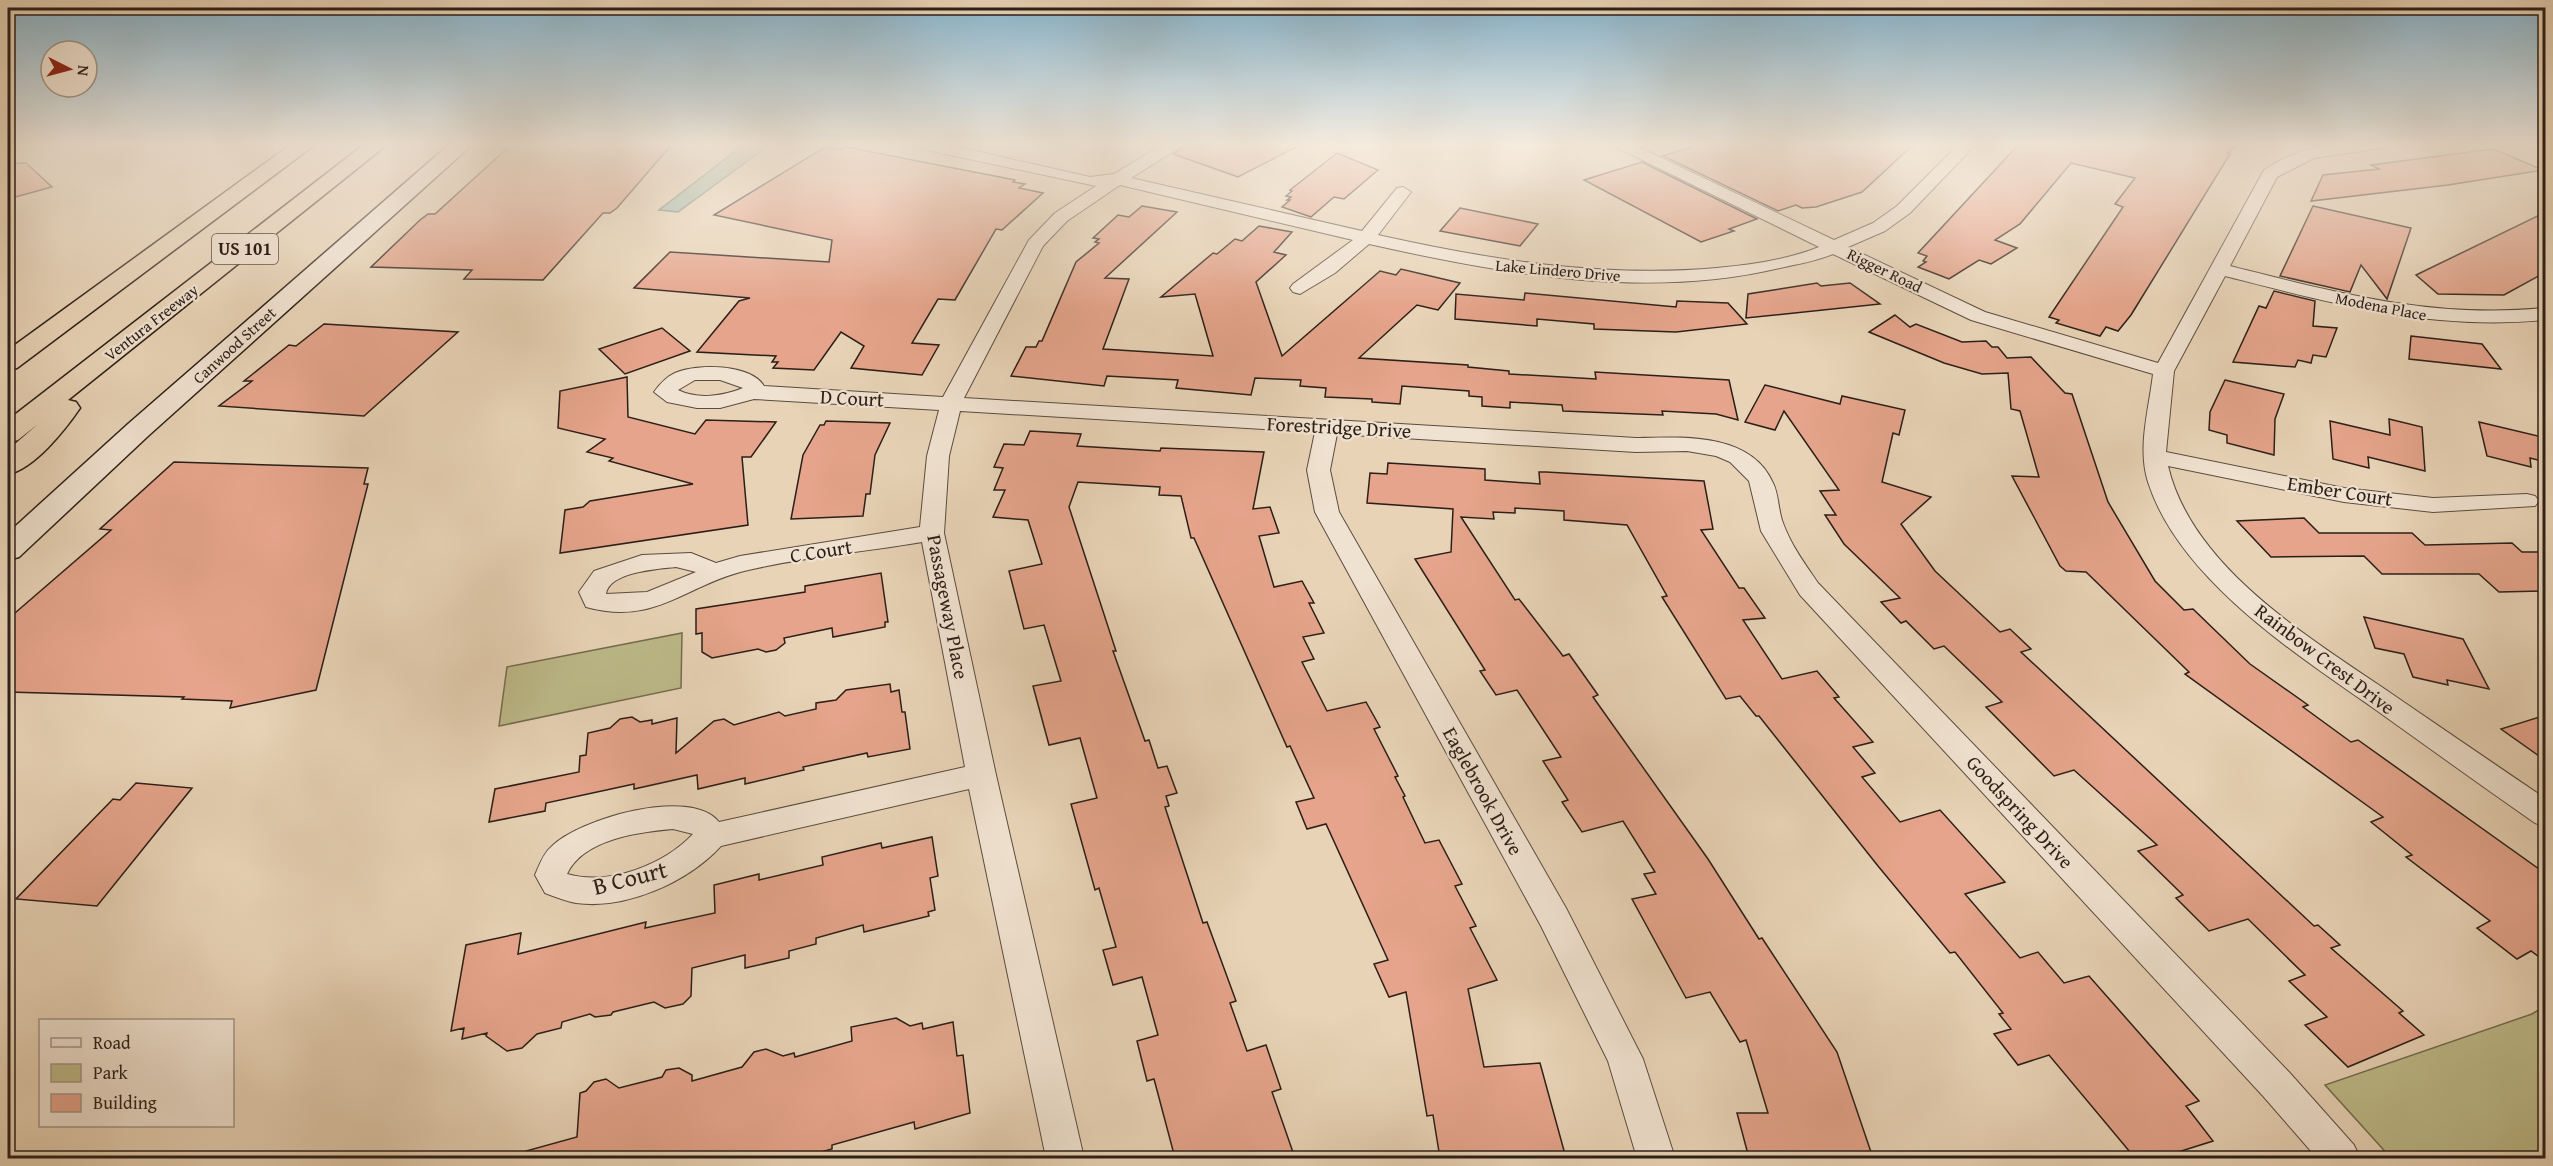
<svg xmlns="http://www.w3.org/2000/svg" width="2553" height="1166" font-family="'Gentium Book Plus',serif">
	<rect width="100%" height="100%" fill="#e8d3b6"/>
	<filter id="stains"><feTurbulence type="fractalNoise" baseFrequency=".00333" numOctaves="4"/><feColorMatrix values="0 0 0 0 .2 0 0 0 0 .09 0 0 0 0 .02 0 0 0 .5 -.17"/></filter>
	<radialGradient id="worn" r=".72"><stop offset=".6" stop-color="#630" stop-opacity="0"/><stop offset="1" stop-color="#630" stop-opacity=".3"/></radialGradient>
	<g fill="#bdba89" stroke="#746c50" stroke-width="1.5">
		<polygon points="682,633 681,688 499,726 507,667"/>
		<polygon points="2545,1006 2545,1158 2391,1158 2325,1085 2532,1014"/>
	</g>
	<polygon fill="#98b8aa" stroke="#6c7b70" stroke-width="1.5" points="746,143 772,143 678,212 659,210"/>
	<g fill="#e5a48b" stroke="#2b1f18" stroke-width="1.5">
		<polygon points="513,143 673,143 617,208 610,213 603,213 543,280 464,279 472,270 371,267 420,220 428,214 435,214"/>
		<polygon points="1189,143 1304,143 1238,177 1173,154"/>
		<polygon points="1705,143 1915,143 1862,192 1816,207 1802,208 1796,205 1778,211 1663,156"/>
		<polygon points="2020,143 2240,143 2227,153 2230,154 2131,315 2118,331 2106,327 2100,336 2056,323 2059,320 2049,317 2123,207 2115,204 2135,178 2071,163 2020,224 1995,240 2017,248 1991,264 1979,260 1949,279 1918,267 1926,262 1923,261 1927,256 1918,253"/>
		<polygon points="825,147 841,150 846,147 1015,180 1013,182 1025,184 1019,188 1043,193 1002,230 996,229 955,300 938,299 912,343 939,345 922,375 851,368 864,346 841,332 814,370 773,368 778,362 772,362 776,356 697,352 739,301 750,298 634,288 670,252 829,262 832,240 714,215"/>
		<polygon points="2493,149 2543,170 2448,185 2311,201 2323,175 2379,169 2371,165"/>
		<polygon points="1337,153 1378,170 1344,199 1334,197 1311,217 1282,207 1290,200 1287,200 1291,197 1286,196 1292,191 1290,190"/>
		<polygon points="1642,162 1757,219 1729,229 1734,231 1701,242 1584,180"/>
		<polygon points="26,163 52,187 8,199 8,164"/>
		<polygon points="1142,206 1177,212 1105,278 1129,279 1103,349 1213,356 1195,294 1161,297 1213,253 1217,254 1235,239 1242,241 1259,226 1292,232 1274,252 1286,255 1256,282 1282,356 1380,271 1396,275 1401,269 1460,283 1438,310 1417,305 1359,358 1468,365 1468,367 1509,371 1509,374 1596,379 1595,372 1729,380 1738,420 1716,414 1662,411 1663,415 1563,411 1562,405 1510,402 1510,408 1482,406 1482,397 1469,396 1469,391 1402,386 1400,404 1372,402 1372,399 1325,397 1326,388 1300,386 1301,380 1255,378 1251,395 1176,388 1178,380 1107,376 1104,386 1011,376 1026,347 1036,347 1039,341 1042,341 1076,262 1099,243 1095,242 1099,239 1093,238 1118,215 1129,217"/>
		<polygon points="2313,206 2411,228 2387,299 2361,265 2350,292 2280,276"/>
		<polygon points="1460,208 1538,224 1520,246 1440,231"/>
		<polygon points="2546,212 2546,272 2504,295 2438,294 2416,275"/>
		<polygon points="1817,283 1821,286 1850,283 1880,304 1746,318 1748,294"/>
		<polygon points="2274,291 2315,301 2313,326 2337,328 2326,357 2313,355 2311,363 2298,360 2295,367 2233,362 2259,306 2266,308"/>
		<polygon points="1525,293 1676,307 1677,301 1728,303 1747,324 1676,332 1594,329 1594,324 1537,319 1537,326 1455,319 1456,294 1524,300"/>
		<polygon points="1895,315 1910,327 1916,324 1962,342 1986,341 1992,347 1998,347 2007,358 2031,357 2065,393 2072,394 2108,502 2155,581 2184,610 2193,609 2250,664 2308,705 2303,707 2351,742 2358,740 2546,874 2546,962 2531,951 2517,959 2477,928 2490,921 2406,857 2412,855 2371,822 2383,817 2185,674 2189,672 2086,572 2066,571 2060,566 2012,476 2039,477 2020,411 2011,409 2008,373 1982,374 1944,363 1869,332"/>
		<polygon points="324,324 458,332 364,416 219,406 252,381 244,381 289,345 296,346"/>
		<polygon points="662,328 690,351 625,374 599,349"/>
		<polygon points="2411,336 2482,344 2501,369 2409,359"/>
		<polygon points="627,377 628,417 695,434 706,420 776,422 751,457 742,457 748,525 560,553 565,510 583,507 590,501 693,484 609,461 613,458 587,452 605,439 558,428 560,391"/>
		<polygon points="2225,380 2284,394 2275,419 2274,455 2227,443 2227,435 2209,430 2210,412"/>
		<polygon points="1765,385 1840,404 1842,396 1905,410 1899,435 1893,433 1882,482 1931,497 1901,524 1935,571 2000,632 2010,629 2031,649 2021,652 2314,926 2318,925 2340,945 2331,948 2403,1011 2399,1013 2424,1035 2348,1067 2305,1025 2327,1017 2289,981 2305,975 2248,919 2209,931 2176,898 2183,895 2138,851 2157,845 2074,770 2054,776 1986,707 2002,702 1944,646 1934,649 1906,621 1901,623 1881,602 1900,598 1844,544 1825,515 1836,515 1820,491 1839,490 1784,411 1775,430 1745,422"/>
		<polygon points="2389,419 2422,427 2425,471 2368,457 2369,468 2333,459 2330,421 2390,435"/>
		<polygon points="826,421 890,423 875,455 870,494 866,494 863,516 791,519 803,455 820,425 824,425"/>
		<polygon points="2479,422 2546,438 2546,462 2530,458 2531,467 2487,456"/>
		<polygon points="1030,431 1081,434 1077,446 1160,451 1161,448 1264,452 1253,509 1270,507 1279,533 1259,536 1274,587 1302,581 1314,603 1309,603 1324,633 1303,637 1314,659 1302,662 1327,711 1366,702 1380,727 1374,729 1398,776 1395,777 1405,796 1403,797 1425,843 1439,840 1462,884 1455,886 1476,926 1470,928 1497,980 1468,989 1484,1067 1540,1063 1566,1158 1440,1158 1433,1115 1427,1116 1406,992 1389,997 1374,964 1388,960 1326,824 1307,829 1296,802 1314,798 1290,746 1287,747 1194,538 1191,538 1181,496 1159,495 1160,487 1078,482 1069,507 1116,651 1113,651 1145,741 1149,740 1158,768 1167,766 1177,793 1166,796 1169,806 1165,807 1203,923 1207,922 1236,1001 1230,1003 1247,1051 1266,1045 1281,1089 1272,1092 1295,1158 1175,1158 1154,1079 1147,1081 1137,1041 1158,1035 1142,977 1113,985 1103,950 1116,947 1099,888 1095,890 1071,804 1097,798 1080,738 1049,745 1033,686 1061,681 1044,625 1024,629 1009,571 1042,564 1028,520 993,517 1005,490 994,490 1003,468 994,467 1004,444 1024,445"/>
		<polygon points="174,462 368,468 364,484 368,484 316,690 230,708 232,701 182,699 184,697 8,692 8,619 111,530 100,529"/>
		<polygon points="1388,463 1485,469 1485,480 1540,484 1539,472 1546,472 1704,481 1713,529 1701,530 1739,588 1744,588 1765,618 1743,620 1782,679 1817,671 1839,697 1834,698 1873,742 1853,747 1875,773 1862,777 1900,822 1940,810 2005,882 1965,894 2020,958 2038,952 2064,983 2089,976 2199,1101 2186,1106 2213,1141 2159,1158 2135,1158 2049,1055 2018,1065 1994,1034 2011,1029 1999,1014 2003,1013 1955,952 1950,953 1878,866 1759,716 1756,716 1740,696 1726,699 1662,597 1667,596 1627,525 1564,520 1564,511 1515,508 1515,513 1493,512 1494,519 1461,517 1515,600 1519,599 1560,652 1563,656 1569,654 1598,695 1593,697 1708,859 1759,939 1762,938 1837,1052 1873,1158 1749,1158 1737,1113 1768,1113 1746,1040 1740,1042 1710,992 1686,998 1632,899 1656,894 1644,874 1655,872 1623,821 1582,832 1562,802 1568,800 1543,761 1561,757 1517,690 1496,695 1480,671 1485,670 1415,559 1451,552 1453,509 1367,503 1370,473 1387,474"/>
		<polygon points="2304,518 2319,533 2412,533 2425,545 2512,543 2522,552 2546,552 2546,591 2499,592 2479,574 2382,574 2364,556 2271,557 2237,521"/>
		<polygon points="881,573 888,622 885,622 885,627 833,637 832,628 784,638 785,643 776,650 766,652 758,649 712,658 702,652 702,633 696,634 696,609 805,592 805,586"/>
		<polygon points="2364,617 2463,639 2489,689 2447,680 2448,685 2413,677 2404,654 2375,648"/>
		<polygon points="890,684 891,692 899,690 902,712 905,712 910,749 868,757 867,753 803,767 804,770 745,784 745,778 698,789 697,775 634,789 634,784 546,803 545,811 489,822 495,789 579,772 580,756 586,755 588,733 610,728 620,719 632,717 640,722 652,720 652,724 677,718 676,753 714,721 724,719 734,725 779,712 785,716 816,709 816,703 836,700 846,690"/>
		<polygon points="2546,715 2546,761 2501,729"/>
		<polygon points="136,783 192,788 97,906 16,899 113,799 120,800"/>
		<polygon points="932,837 938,876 930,878 935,910 928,912 929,916 864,932 863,925 816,938 816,944 789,951 789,958 745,968 745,955 692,968 691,996 683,1004 665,1008 654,1002 613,1012 611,1015 595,1017 590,1014 562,1022 561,1028 537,1034 522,1048 507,1051 486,1036 487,1033 462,1039 464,1028 451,1031 466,945 521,933 518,954 646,922 645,928 715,913 714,885 759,874 759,880 823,865 822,857 881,843 882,848"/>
		<polygon points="896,1018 910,1026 922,1023 923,1029 953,1022 957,1056 963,1055 970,1113 915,1129 914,1122 832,1145 832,1149 799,1158 527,1158 526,1151 577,1137 580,1093 586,1091 594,1082 606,1079 619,1088 662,1077 666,1070 679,1068 692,1075 692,1081 742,1067 754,1052 766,1049 783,1056 794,1053 795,1057 852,1041 851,1027"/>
	</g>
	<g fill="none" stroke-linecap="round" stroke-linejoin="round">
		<g stroke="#5a4c40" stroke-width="2">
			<path id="street" d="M909,143H940L1090,177L1114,174L1165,143H1187L1131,178L1362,231L1397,188L1403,187L1411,192L1378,235C1489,260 1603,278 1717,268C1750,265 1787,260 1819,247L1608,143H1630L1834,240L1873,223L1897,206L1960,143H1977L1910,213L1885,231L1848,247L1985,312L2158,363L2264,170C2303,143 2345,143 2391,143L2383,148L2314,158L2277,177L2230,266C2338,293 2432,319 2546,308V320C2430,331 2335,304 2225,276L2174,371L2166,452L2344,488L2433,498L2527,494L2535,496L2539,501L2535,506L2433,512L2344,502L2168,466C2192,568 2310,638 2392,694C2443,729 2494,764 2546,799V827L2535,823C2482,786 2429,748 2376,710C2296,654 2179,579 2148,482C2137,448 2149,409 2153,374L1971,320L1833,254C1816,261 1798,264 1780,268C1646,300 1502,274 1369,244L1335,273L1300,294L1293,292L1290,288L1293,284L1353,240L1120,185L1067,221L1043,246L964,398L1636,438C1682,437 1751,432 1773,483C1779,495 1778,510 1783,523C1791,545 1805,564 1818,583L2289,1072L2354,1145L2360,1158H2317L2263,1096L1800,595L1761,531L1749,481L1730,462L1716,456L1687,451L1636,452L1337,434L1330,470L1339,512L1566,908L1643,1059L1675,1158H1637L1608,1061L1541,926L1315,512L1307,470L1315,432L960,411L949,456L944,533L996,775L1084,1158H1046L969,789L721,846C688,882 626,910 576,903C566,901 555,897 545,893L535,875C539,866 543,854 551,847C578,819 691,786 719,822L965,767L922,542C863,552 802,557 744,571C684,586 655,626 586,607L579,592L594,571L642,555L691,553L716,563L740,556L920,527L927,456L939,410L754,399L720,408H697L667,402L654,392C660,384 666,377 675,373C697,363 751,364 764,386L943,397L1029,240L1055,213L1096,186L917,148ZM695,380H720L743,388C723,396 698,400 678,390ZM676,567L696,572L647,592L606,594C609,572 657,569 676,567ZM673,829L693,834C664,865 609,886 567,874C583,839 639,832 673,829Z"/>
		</g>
		<g stroke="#2b1f18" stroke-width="3">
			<polygon id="secondary" points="451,143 474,143 148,436 19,557 8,560 8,533 128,424"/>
		</g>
		<g stroke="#2b1f18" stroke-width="3">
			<g id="highway">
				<polygon points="293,143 317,143 17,368 8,370 8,350"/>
				<path d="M366,143H389L68,400L76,402L80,408C65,430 34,469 8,474V450L38,424L18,440L8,443V420Z"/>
			</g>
		</g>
		<use href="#street" fill="#f0e2d0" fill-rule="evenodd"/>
		<use href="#secondary" fill="#f0e2d0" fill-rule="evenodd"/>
		<use href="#highway" fill="#e8d3b6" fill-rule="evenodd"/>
	</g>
	<linearGradient id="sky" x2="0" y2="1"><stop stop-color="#88b6cf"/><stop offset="0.47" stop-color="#f5ebde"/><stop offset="1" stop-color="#f5ebde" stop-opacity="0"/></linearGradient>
	<rect width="2553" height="307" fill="url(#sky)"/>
	<g text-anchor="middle" stroke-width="4.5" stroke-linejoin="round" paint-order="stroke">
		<g font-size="16" fill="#2b1f18" stroke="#f0e2d0">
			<text transform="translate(1558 270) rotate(5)" y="6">Lake Lindero Drive</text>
			<text transform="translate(1885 270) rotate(26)" y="6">Rigger Road</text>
			<text transform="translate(2381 306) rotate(11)" y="6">Modena Place</text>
			<text transform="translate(151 322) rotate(-38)" y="6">Ventura Freeway</text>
			<text transform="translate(234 345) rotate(-42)" y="6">Canwood Street</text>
		</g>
		<rect fill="#f0e2d0" stroke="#665a4f" stroke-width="1.5" x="212" y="234" width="66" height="30" rx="4.5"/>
		<g font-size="18" font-weight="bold" fill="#2b1f18">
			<text x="245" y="255">US 101</text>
		</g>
		<g font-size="20" fill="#2b1f18" stroke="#f0e2d0">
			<text transform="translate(852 398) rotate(3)" y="7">D Court</text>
			<text transform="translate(1339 427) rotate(3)" y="7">Forestridge Drive</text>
			<text transform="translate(2340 491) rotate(9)" y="7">Ember Court</text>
			<text transform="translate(821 551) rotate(-9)" y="7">C Court</text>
			<text transform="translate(948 607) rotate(79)" y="7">Passageway Place</text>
			<text transform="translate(2325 659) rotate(37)" y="7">Rainbow Crest Drive</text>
			<text transform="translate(1483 791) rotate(61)" y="7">Eaglebrook Drive</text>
			<text transform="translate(2020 812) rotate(47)" y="7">Goodspring Drive</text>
		</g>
		<g font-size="24" fill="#2b1f18" stroke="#f0e2d0">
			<text transform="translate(630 878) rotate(-14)" y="8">B Court</text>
		</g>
	</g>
	<rect width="2553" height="1166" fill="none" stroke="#e8d3b6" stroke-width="30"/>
	<rect x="9" y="9" width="2535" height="1148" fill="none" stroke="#2b1f18" stroke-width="3"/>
	<rect x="15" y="15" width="2523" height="1136" fill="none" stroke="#2b1f18" stroke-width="1.5"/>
	<rect x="39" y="1019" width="195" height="108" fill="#f0e2d0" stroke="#a19486" stroke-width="1.5"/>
	<rect x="51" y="1038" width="30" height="9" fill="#f0e2d0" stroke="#a19486" stroke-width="1.5"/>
	<text x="93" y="1049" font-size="18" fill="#2b1f18">Road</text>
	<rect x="51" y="1064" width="30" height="18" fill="#bdba89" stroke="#a19486" stroke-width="1.5"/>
	<text x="93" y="1079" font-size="18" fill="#2b1f18">Park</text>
	<rect x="51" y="1094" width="30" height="18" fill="#e5a48b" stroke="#a19486" stroke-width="1.5"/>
	<text x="93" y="1109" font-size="18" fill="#2b1f18">Building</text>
	<g transform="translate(69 69) rotate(96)"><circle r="28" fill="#f0e2d0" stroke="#a19486" stroke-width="1.5"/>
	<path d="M0-4.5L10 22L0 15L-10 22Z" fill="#8f2418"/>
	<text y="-9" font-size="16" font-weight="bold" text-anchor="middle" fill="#2b1f18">N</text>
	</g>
	<rect width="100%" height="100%" filter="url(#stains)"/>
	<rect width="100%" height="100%" fill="url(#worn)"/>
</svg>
